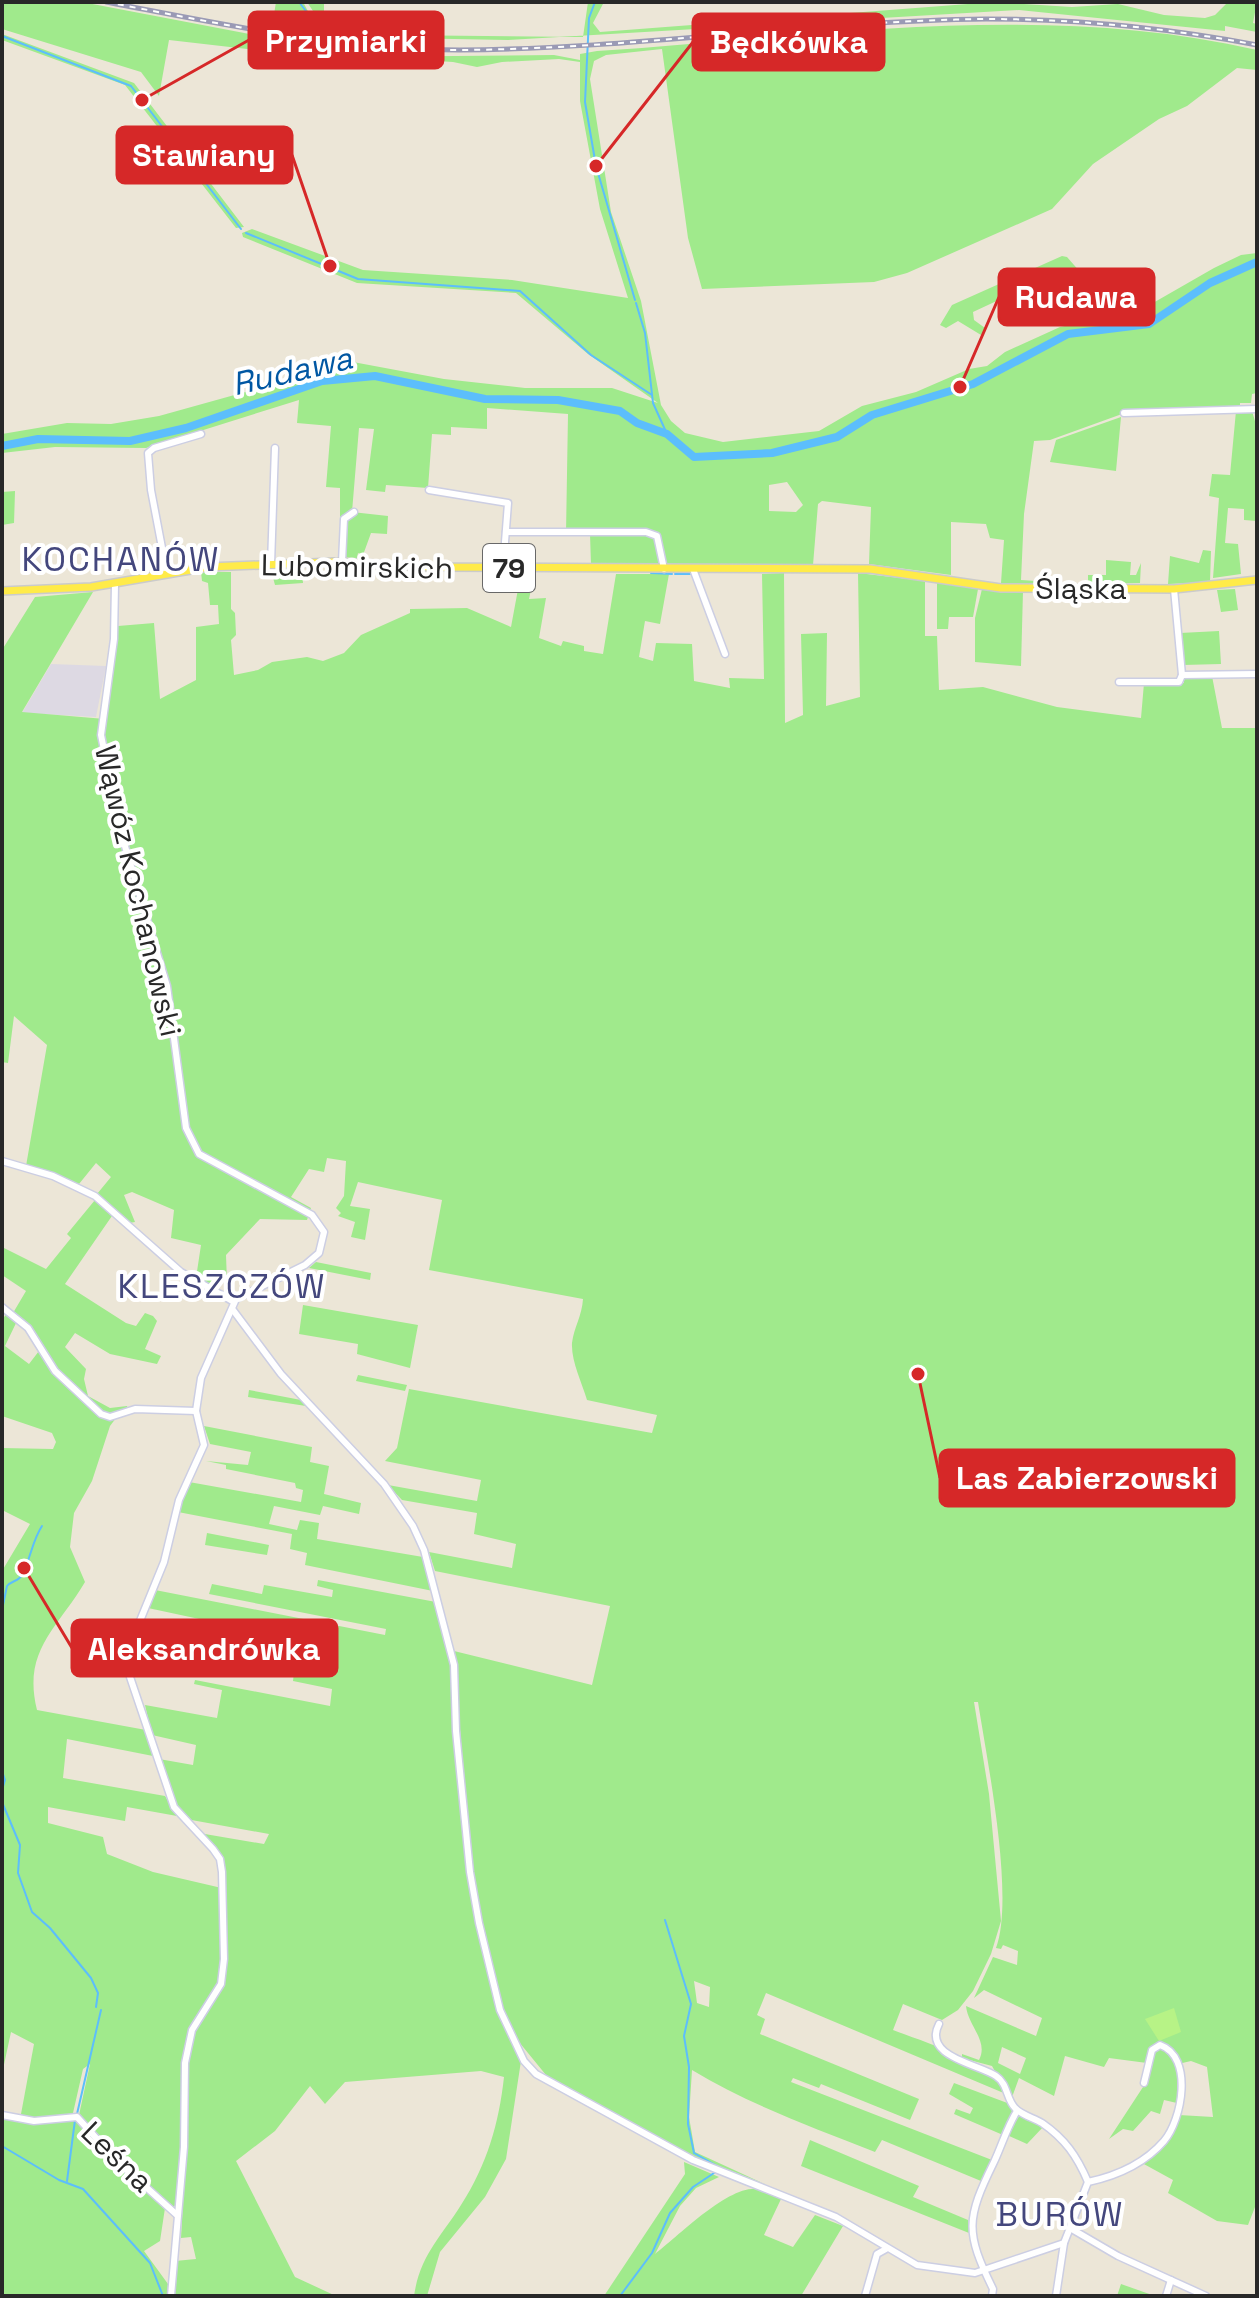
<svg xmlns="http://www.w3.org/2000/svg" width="1259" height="2298" font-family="'Space Grotesk',sans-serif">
	<rect width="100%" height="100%" fill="#ece6d7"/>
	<polygon fill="#ddd9e3" points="51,664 106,666 96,717 22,713"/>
	<g fill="#a0ea8c" fill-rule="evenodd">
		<path d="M2,2H82L338,51L347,57L554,55L580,60V54L597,51C815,37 1041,0 1257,50V70L1237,68L1187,106L1159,119L1093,164L1052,209L907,273L874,282L702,289L688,238L662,49L606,55L594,61L590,79L611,212L641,301L661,405L671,421L685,433L723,442L819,431L862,406L916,392L969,369L987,366L1005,352L1060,327L1139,311L1214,268L1241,255L1257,253V393L1252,394L1251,403H1240V406L1133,410L1050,440L1034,441L1024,514L1021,580L1036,581V584L1001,583L1004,540L990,538L986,524L951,522V575L869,564L871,507L822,501L818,504L813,565L591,564L590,534H566L568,414L487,408V429L451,427V435L432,434L428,488L386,485L385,492L366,490L374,429L359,428L352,512L388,516L387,534L371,533L363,555L358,553L357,558L340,557V488L326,487L331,426L297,423L299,400L146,448L55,447L2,453V434L67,423L111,424L159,416L353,362L444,379L525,388H612L658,403L588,354L516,293L357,283L243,237L242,233L252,229L363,270L512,280L628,298L600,209L580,101V62L559,59L502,62L477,67L453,62L373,57L352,61L169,40L159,96L141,72L2,29ZM787,482L803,505L796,512L769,511V485Z"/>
		<polygon points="276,2 303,2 317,28 273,21"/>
		<polygon points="307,2 324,2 324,26 387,35 583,37 588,2 604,2 593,23 600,32 994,2 1072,7 1118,4 1164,15 1205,18 1215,15 1228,2 1257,2 1253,23 1257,24 1257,32 1225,26 1225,31 1019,10 508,40 346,37 324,33 323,26"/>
		<polygon points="2,34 134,83 244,227 236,228 125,85 2,40"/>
		<polygon points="1062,256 1067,257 1095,289 1090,302 1084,302 1061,271 973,312 974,320 985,328 981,335 958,321 946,328 940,325 952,305"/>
		<polygon points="1236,411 1252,411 1257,428 1257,521 1244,520 1244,509 1228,508 1225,543 1238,544 1241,574 1213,578 1219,498 1209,496 1212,474 1230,475"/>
		<polygon points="1121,417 1116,471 1050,462 1056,440"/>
		<polygon points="15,491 14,523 2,525 2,492"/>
		<polygon points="1203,550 1211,551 1210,582 1168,584 1170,556 1199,563"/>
		<polygon points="1106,560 1131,562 1130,575 1136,575 1141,563 1140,583 1088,584 1088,575 1106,575"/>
		<path d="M201,572H231V609L235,613L236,635L231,640L234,675L258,670L272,662L307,657L323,661L344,653L361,635L410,613V609L467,608L511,627L521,573L527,574L532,585L529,599L546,598L539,638L561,646L563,641L584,646V651L603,654L616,574H669L660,624L645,621L639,657L653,661L656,643L692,644L694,681L730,688L729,678L764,679L762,574L784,573L785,723L803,715L801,634L827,633L826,706L860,697L858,573L925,581V636H937L939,690L983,687L1057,707L1141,718L1144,683H1184V676H1212L1222,728H1257V2210L1255,2207L1248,2225L1217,2221L1168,2193L1173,2180L1142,2163L1158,2149L1179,2115L1213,2117L1207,2067L1191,2061L1178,2064L1168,2045L1159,2041L1149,2052L1147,2063L1109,2058L1104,2067L1065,2056L1054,2096L1019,2078L1011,2100L992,2066L962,2058V2054L979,2060C989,2041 968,2026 966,2006L1036,2036L1042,2018L984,1990L974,1998L993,1957L1017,1965L1018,1951L1003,1945L1001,1949L996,1948C1015,1897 987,1760 978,1702H974L989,1794L1001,1921L991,1954L973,1991L958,2010L942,2020L903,2004L893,2030C929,2044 985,2059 1006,2094L766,1993L757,2015L765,2019L760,2034L919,2099L910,2120L821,2084L819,2088L793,2078L791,2082L992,2160L981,2181L882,2140L875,2152C812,2127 750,2105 692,2070L689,2117L695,2152L767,2185L695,2157L546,2075L519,2042L502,2007L471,1872L454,1651L592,1685L610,1606L435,1571L429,1552L512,1568L516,1544L474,1534L477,1513L402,1500L388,1485L477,1501L481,1480L385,1461L397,1448L409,1389L652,1433L657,1415L587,1400C582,1383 571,1361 572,1343C574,1327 582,1316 583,1299L429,1270L442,1200L358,1182L350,1206L370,1209L365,1240L351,1237L355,1222L338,1216L341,1213L336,1208L344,1196L346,1161L327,1158L324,1172L309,1169L291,1197L311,1208L307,1220L260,1219L226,1255L227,1282L205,1283L196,1278L201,1245L171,1238L174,1210L132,1192L124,1195L135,1222L129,1223L97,1194L111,1177L96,1163L79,1184L26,1166L47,1045L14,1016L8,1063L2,1062V650L35,597L93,592L22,712L105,719L118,626L154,623L160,699L196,680V627L219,624L218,605H210L208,583L202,581ZM694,1981L710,1987L709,2007L697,2003ZM1002,2047L1026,2058L1020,2074L998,2063Z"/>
		<polygon points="302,572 303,583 275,585 272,574"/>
		<polygon points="937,582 978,589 973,617 949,617 948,629 937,629"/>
		<polygon points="982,589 1023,591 1021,666 975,662 975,618"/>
		<polygon points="1235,589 1238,610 1221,612 1217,590"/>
		<polygon points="1219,631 1221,664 1183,665 1180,633"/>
		<path d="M95,1200L114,1213L65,1284L126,1323L136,1326L145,1313L153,1316L157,1321L145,1349L161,1356L157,1364L110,1354L75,1333L65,1347L86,1369L84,1379L88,1396L110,1408L127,1406L129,1412L116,1418L110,1426L92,1481L74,1513L70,1547L85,1582C58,1628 22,1650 37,1710L146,1730L153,1756L67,1739L63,1778L165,1796L177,1816L127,1807L125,1821L48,1807V1823L103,1837L107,1854L153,1872L226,1889C226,1862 218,1851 199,1833L264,1844L269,1834L186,1819L175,1805L159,1759L193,1765L196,1745L152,1735L145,1705L217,1718L222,1690L194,1684L195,1680L330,1706L332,1689L293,1681L294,1673L212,1656L218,1623L148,1608L155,1590L385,1635L386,1629L209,1594L212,1584L262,1594L264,1585L332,1597L333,1590L317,1586L318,1580L436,1602L450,1663L467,1873L477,1927L498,2010L521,2061L506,2159L485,2197L440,2252L427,2296H414C420,2255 441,2237 461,2205C487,2165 499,2123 504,2077L481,2071L345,2082L325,2104L310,2086L275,2131L236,2161L295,2277L336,2296H172L175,2261L196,2259L191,2237L181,2238L186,2144L176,2205L171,2208L79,2115L90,2064L83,2069L73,2113L50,2119L25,2118L21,2114L34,2044L11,2032L2,2074V1571L30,1524L2,1510V1448L53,1449L56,1442L52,1433L2,1416V1321L7,1312L17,1321L5,1346L29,1364L39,1351L13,1313L26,1291L2,1275V1247L46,1269L71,1238L67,1234Z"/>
		<polygon points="316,1262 371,1273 370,1280 309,1268"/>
		<polygon points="303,1305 418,1325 410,1368 357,1354 358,1344 299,1334"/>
		<polygon points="358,1375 407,1385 405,1391 356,1381"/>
		<polygon points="249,1390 301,1400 306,1406 248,1397"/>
		<polygon points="204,1426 312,1447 310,1462 329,1466 324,1494 361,1503 359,1514 323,1506 320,1515 274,1506 269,1524 297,1530 300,1520 319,1523 317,1539 423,1557 433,1591 305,1565 307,1553 290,1549 292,1534 178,1512 189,1482 301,1502 303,1490 296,1488 295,1483 226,1469 226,1465 206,1461 248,1465 251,1452 210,1444"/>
		<polygon points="207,1533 269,1545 267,1555 205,1545"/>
		<polygon points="1157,2048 1165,2048 1177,2067 1177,2103 1164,2100 1160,2114 1151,2111 1133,2131 1123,2129 1109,2139 1145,2084"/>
		<polygon points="954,2083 1010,2104 1013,2113 1003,2135 954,2114 956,2109 970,2114 973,2108 949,2094"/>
		<polygon points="1021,2113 1044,2126 1027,2144 1007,2135"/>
		<polygon points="2,2117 30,2123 77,2120 165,2208 160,2241 144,2251 168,2284 167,2296 2,2296"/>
		<polygon points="810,2140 919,2186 913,2197 968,2220 969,2233 801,2166"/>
		<path d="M684,2162L719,2177L696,2188L680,2206L655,2254C678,2237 727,2186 757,2189C764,2189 774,2196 781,2199L764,2235L793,2247L815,2215L843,2226L801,2296H604L685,2174Z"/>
		<polygon points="1121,2284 1155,2296 1117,2296"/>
	</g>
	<polygon fill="#b7f386" points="1174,2008 1181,2032 1159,2041 1145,2019"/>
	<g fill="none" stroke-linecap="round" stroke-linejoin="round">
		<g stroke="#5cbefc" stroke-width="2">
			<polyline points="299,2 321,31 352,38"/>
			<polyline points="595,2 589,18 585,102 596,166 635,300"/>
			<polyline points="2,36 131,86 241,229"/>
			<polyline points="246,233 358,279 520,291 591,355 652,395"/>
			<polyline points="636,303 645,333 653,403 667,434"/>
			<polyline points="651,573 672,574"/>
			<polyline points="675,574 690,574"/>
			<path d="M2,1610L7,1586C11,1581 19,1581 22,1575C31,1558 32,1541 42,1526"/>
			<polyline points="2,1771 5,1780 2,1790"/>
			<polyline points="2,1802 20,1845 18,1873 32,1912 50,1928 91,1978 98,1993 96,2007"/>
			<polyline points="665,1920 691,2004 684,2036 689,2067 688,2124 694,2153 717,2166"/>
			<polyline points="77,2114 101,2010"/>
			<polyline points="2,2146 59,2180 83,2189 150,2263 163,2296"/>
			<polyline points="67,2181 75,2120"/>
			<polyline points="620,2296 652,2253 670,2213 693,2187 714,2173"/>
		</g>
		<polyline stroke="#5cbefc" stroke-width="8" points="2,446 38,439 130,441 186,428 322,381 375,376 485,399 558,400 620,411 637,423 667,434 694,457 772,453 837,437 872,415 973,384 1068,334 1149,324 1210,283 1257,262"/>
		<g stroke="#cccee3" stroke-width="9">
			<g id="minor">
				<polyline points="1124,413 1257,409"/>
				<polyline points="429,490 508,503 503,568"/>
				<polyline points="506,532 646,532 657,536 664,569"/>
				<polyline points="342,562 344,519 354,512"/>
				<polyline points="271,564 275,448"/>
				<polyline points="693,569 725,654"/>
				<polyline points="167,574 151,490 148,453 154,448 201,434"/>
				<polyline points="115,584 114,639 101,735 121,833 167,986 186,1128 199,1154 312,1215 324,1232 319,1253 305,1265 236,1299 201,1378 196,1411 204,1445 179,1500 164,1562 135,1633 129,1661 130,1677 174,1807 213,1849 220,1859 222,1872 224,1959 221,1984 192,2030 185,2063 184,2147 171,2296"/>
				<polyline points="1174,589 1182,675"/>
				<polyline points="1119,682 1179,682 1182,675 1257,674"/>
				<polyline points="2,1161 53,1176 95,1196 181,1272 234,1302"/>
				<polyline points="2,1307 28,1328 55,1371 101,1414 110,1417 135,1409 196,1411"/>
				<path d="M233,1310L281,1374L384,1484L413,1526L424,1550L454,1665L456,1731L470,1872L479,1923L500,2010L524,2061L536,2074L693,2160L836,2217L917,2265L975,2273L1064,2243L1088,2182C1116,2176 1145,2163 1164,2141C1182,2120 1194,2057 1160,2045L1152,2050L1144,2083"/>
				<path d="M939,2024C922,2057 979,2064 996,2076C1008,2084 1006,2099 1015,2108C1021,2115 1034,2118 1042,2123C1065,2139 1077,2156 1088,2182"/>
				<polyline points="2,2115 34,2121 77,2117 117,2161 177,2215"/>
				<polyline points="1070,2228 1118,2256 1206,2296"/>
				<polyline points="865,2296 877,2254 886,2249"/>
				<path d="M992,2296L993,2289C965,2232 966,2219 994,2162C1002,2145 1007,2127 1017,2111"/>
				<polyline points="1056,2296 1064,2243"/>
				<polyline points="1166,2296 1171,2280"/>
			</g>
		</g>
		<g stroke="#cbcbcb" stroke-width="10">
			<polyline id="major" points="2,591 91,587 208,567 335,562 433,567 870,569 1001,588 1174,589 1257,580"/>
		</g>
		<use href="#minor" stroke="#fff" stroke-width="6"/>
		<use href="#major" stroke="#ffeb49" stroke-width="7"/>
		<g stroke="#9a9ab5" stroke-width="5">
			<path id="rail" d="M106,2C223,24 339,50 460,50C635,49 810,21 986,19C1077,19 1168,28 1257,45"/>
		</g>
		<use href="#rail" stroke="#fff" stroke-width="2" stroke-dasharray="6" stroke-linecap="butt"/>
	</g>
	<g text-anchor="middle" stroke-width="8" stroke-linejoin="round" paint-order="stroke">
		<rect fill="#fff" stroke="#686868" stroke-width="2" x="483" y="544" width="52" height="48" rx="6"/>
		<g font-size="28" font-weight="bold" fill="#282828">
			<text x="509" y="578">79</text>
		</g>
		<g font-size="30" fill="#282828" stroke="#fff">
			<text transform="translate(357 567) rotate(1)" y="10">Lubomirskich</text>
			<text x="1081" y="599">Śląska</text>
			<text transform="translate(138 891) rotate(77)" y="10">Wąwóz Kochanowski</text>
			<text transform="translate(117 2157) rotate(44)" y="10">Leśna</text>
		</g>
		<g font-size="32" font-style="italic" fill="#0057a3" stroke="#fff">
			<text transform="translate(292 371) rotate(-13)" y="11">Rudawa</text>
		</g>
		<g font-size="34" letter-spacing="2" fill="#44477d" stroke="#fff">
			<text x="121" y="571">KOCHANÓW</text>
			<text x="222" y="1298">KLESZCZÓW</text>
			<text x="1060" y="2226">BURÓW</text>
		</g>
	</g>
	<path fill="none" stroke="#d62828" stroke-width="3" d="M142 100L249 40M596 166L693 42M330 266L292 155M960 387L999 297M918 1374L940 1478M24 1568L72 1648"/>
	<g fill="#d62828" stroke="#fff" stroke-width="3">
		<circle cx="142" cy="100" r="8"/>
		<circle cx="596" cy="166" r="8"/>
		<circle cx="330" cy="266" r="8"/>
		<circle cx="960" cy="387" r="8"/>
		<circle cx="918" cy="1374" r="8"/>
		<circle cx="24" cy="1568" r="8"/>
	</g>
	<g fill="#d62828" stroke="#d62828" stroke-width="3">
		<rect x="249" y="12" width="194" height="56" rx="8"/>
		<rect x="693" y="14" width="191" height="56" rx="8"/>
		<rect x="117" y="127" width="175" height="56" rx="8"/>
		<rect x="999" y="269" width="155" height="56" rx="8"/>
		<rect x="940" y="1450" width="294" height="56" rx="8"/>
		<rect x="72" y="1620" width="265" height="56" rx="8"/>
	</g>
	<g font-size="32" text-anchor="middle" font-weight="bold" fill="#fff">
		<text x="346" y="52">Przymiarki</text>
		<text x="789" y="53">Będkówka</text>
		<text x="204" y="166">Stawiany</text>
		<text x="1076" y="308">Rudawa</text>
		<text x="1087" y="1489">Las Zabierzowski</text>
		<text x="204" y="1660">Aleksandrówka</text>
	</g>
	<rect width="1259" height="2298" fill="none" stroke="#282828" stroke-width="8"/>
</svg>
